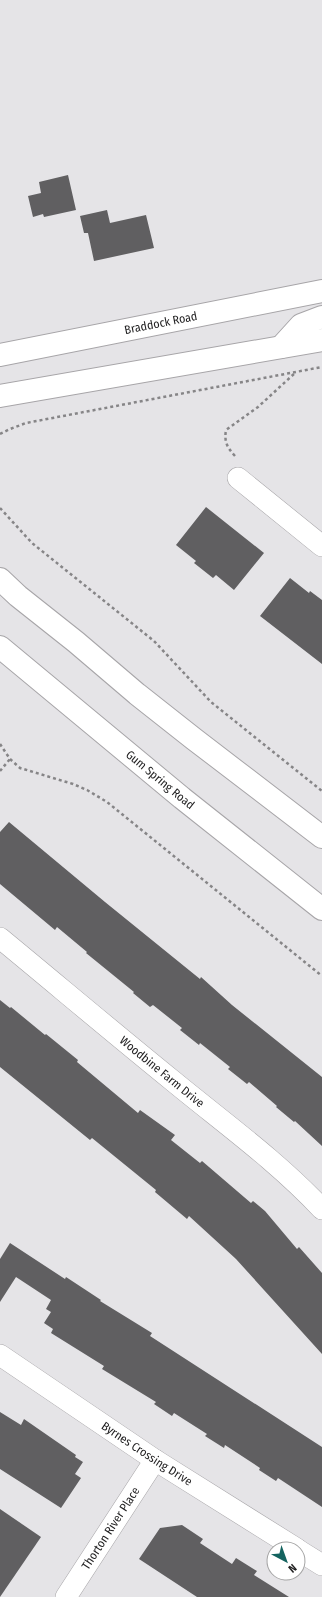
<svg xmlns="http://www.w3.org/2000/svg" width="322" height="1597" font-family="'Fira Sans Condensed',sans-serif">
	<rect width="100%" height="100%" fill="#e5e4e7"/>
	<g fill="#605f61">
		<polygon points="68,175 76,210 44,217 43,214 33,217 28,196 41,193 39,182"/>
		<polygon points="107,210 110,223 146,215 154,248 94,261 88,233 84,233 80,216"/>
		<polygon points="206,507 264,553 234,590 216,575 213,578 194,563 196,561 176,545"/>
		<polygon points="290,578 309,593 310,591 322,600 322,664 260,616"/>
		<polygon points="9,822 105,902 200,979 201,977 232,1005 322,1077 322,1146 295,1121 294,1122 276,1107 277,1106 249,1082 247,1084 228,1069 230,1067 200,1043 199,1045 180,1030 182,1028 153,1005 150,1007 133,993 134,992 86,953 87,952 57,927 55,930 0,884 0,832"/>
		<polygon points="0,1000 10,1008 11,1007 45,1035 46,1034 78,1060 77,1062 138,1113 140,1110 175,1135 171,1140 200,1163 202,1161 251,1203 253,1201 265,1211 297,1249 299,1247 322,1273 322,1354 236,1259 189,1216 187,1219 155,1192 156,1190 92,1138 90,1140 0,1067"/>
		<polygon points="10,1243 65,1279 66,1277 101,1300 100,1301 152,1333 150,1336 322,1447 322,1507 278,1478 276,1481 259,1470 260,1468 225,1445 224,1448 205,1436 207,1434 174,1413 172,1416 154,1404 156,1402 102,1369 104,1366 51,1333 53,1329 44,1323 51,1312 46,1309 51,1300 16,1277 0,1302 0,1259"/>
		<polygon points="0,1412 21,1425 24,1419 76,1455 75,1457 83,1462 75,1474 81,1478 61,1508 0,1469"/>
		<polygon points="0,1509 41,1537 0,1597"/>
		<polygon points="182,1525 203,1539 200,1543 232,1564 236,1558 257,1571 254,1575 289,1597 197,1597 139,1559 160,1528"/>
	</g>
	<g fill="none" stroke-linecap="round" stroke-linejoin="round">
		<g stroke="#a7a5a8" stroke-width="22">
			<g id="minor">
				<polyline points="238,478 322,546"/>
				<path id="s1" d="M0,938C57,985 115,1034 173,1081C224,1123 277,1161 322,1209"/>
				<path id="s2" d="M0,1355L155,1460L297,1549"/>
				<polyline points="298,1550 322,1565"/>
				<path id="s3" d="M66,1597L155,1460"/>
			</g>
		</g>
		<g stroke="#a7a5a8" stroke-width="24">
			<g id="secondary">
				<polyline points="0,579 18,596 76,642 137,694 194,739 322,837"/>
				<path id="s4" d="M0,647L182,798L322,909"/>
			</g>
		</g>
		<g stroke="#a7a5a8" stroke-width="24">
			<g id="primary">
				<polyline points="281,347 301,325 322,317"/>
				<path id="s5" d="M0,355L322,291"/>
				<polyline points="0,396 322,340"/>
			</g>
		</g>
		<g stroke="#868587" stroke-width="2.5" stroke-dasharray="3 3" stroke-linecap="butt">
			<polyline points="0,434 10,429 26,423 322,367"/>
			<path d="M235,456C227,447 224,442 226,430L258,407L295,373"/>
			<polyline points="0,508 32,543 154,641 211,702 322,791"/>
			<polyline points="0,744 10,759 20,768 73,784 87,790 107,802 322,976"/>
			<polyline points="0,771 10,759"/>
		</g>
		<use href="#minor" stroke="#fff" stroke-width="21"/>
		<use href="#secondary" stroke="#fff" stroke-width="22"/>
		<use href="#primary" stroke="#fff" stroke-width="22"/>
	</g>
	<g text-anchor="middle" stroke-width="4" stroke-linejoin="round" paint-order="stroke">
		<g font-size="12" fill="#1f1e1f" stroke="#fff">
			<text dy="4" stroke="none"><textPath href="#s5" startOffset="164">Braddock Road</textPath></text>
			<text dy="4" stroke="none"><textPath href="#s4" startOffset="208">Gum Spring Road</textPath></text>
			<text dy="4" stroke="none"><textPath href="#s1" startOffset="210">Woodbine Farm Drive</textPath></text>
			<text dy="4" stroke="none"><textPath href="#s2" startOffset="177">Byrnes Crossing Drive</textPath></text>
			<text dy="4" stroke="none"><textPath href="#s3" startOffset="82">Thorton River Place</textPath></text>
		</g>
	</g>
	<g transform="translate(286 1561) rotate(139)"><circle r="19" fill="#ffffff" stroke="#a5a5a5"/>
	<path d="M0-3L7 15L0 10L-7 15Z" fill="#14635f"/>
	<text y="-6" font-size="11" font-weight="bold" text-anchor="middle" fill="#1f1e1f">N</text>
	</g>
</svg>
